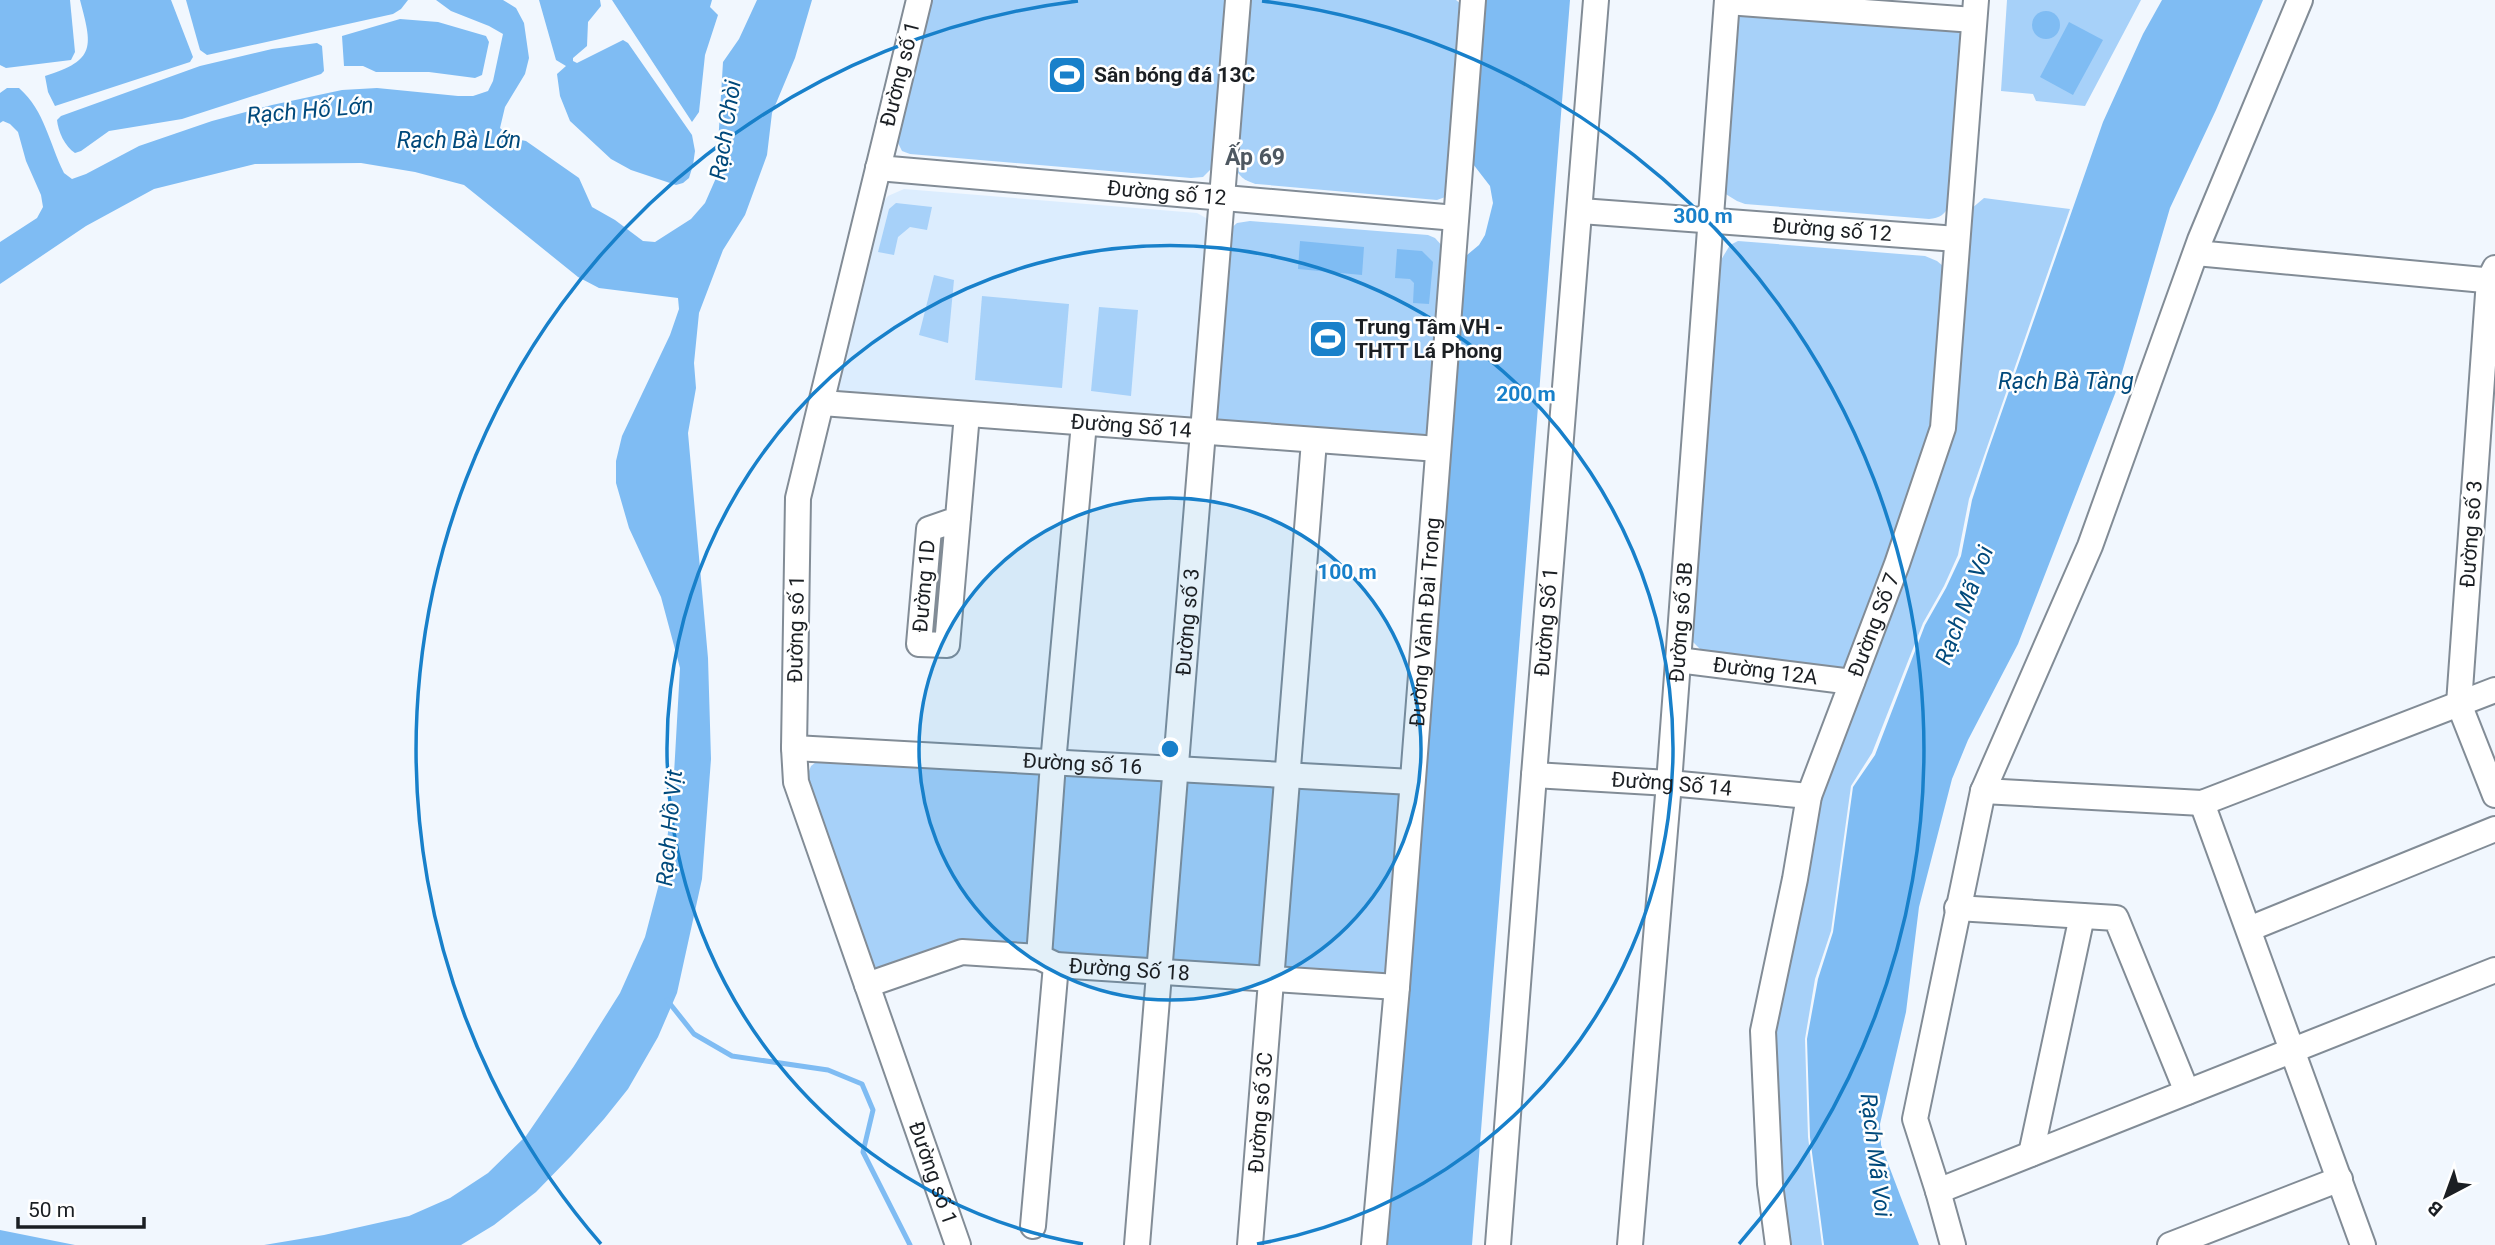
<svg xmlns="http://www.w3.org/2000/svg" width="2495" height="1245" font-family="Roboto,sans-serif">
	<rect width="100%" height="100%" fill="#f1f7fe"/>
	<polygon fill="#dcedfe" points="904,189 1197,213 1206,218 1210,228 1192,420 837,395 836,391 881,205 888,196"/>
	<g fill="#a7d1f9">
		<polygon points="932,0 1229,0 1212,168 1203,177 1191,178 910,154 902,151 896,139 926,15"/>
		<path d="M1245,0H1456L1461,4L1448,196L1437,200L1257,184C1247,182 1241,178 1235,169Z"/>
		<polygon points="2007,0 2141,0 2085,106 2036,101 2033,94 2001,91"/>
		<path d="M1741,15L1952,28L1962,35L1949,206C1944,215 1940,218 1929,219L1745,204L1737,201L1724,193L1736,19Z"/>
		<polygon points="1984,198 2070,209 1969,499 1958,555 1944,586 1923,623 1872,753 1851,786 1831,931 1815,979 1805,1039 1808,1137 1822,1245 1786,1245 1772,1031 1816,797 1947,450 1971,209"/>
		<polygon points="896,203 932,207 927,230 910,227 898,237 894,255 878,252 889,209"/>
		<polygon points="1250,221 1428,235 1435,238 1444,248 1428,439 1218,427 1209,416 1227,232 1237,223"/>
		<polygon points="1738,241 1925,256 1937,261 1943,266 1937,397 1926,450 1846,669 1704,653 1693,642 1690,633 1721,260 1730,245"/>
		<polygon points="934,275 954,280 948,343 919,335"/>
		<polygon points="982,296 1069,304 1062,388 975,380"/>
		<polygon points="1099,307 1138,310 1131,396 1091,391"/>
		<polygon points="942,536 947,538 943,632 929,639 932,542"/>
		<polygon points="820,759 1041,773 1029,943 1024,947 878,969 873,965 807,776 811,766"/>
		<polygon points="1060,773 1157,778 1165,785 1149,961 1059,960 1045,946"/>
		<polygon points="1192,781 1265,781 1275,787 1262,969 1171,962 1186,785"/>
		<polygon points="1292,787 1397,792 1400,796 1387,978 1284,968"/>
	</g>
	<g fill="#7fbcf3">
		<polygon points="0,0 70,0 75,52 71,60 6,68 0,65"/>
		<path d="M80,0H171L193,57L190,62L55,106L48,92L45,76C97,60 92,46 80,0Z"/>
		<polygon points="186,0 408,0 401,9 393,14 207,55 200,50"/>
		<path d="M436,0H503L516,8L524,23L529,58L525,74L505,107L500,128L511,138L526,141L579,178L592,207L615,220L643,241L655,242L691,219L705,203L716,178L723,62L739,39L757,0H812L795,58L772,113L767,155L745,215L723,250L699,313L694,363L696,388L688,433L708,658L711,759L702,879L677,993L658,1037L628,1089L604,1119L571,1156L536,1192L494,1225L461,1245H264L324,1235L409,1216L450,1198L488,1173L526,1136L574,1066L620,993L645,937L665,861L674,774L680,668L661,597L629,528L616,483V461L622,436L670,335L679,309L678,298L599,288L578,277L464,185L415,172L361,163L255,164L154,189L86,226L0,284V242L37,218L43,207L41,195L26,161L18,132L10,124L3,121L0,123V93L7,88H19C45,111 49,143 64,173L72,179L86,174L139,146L212,121L272,105L342,90L377,88L458,96H473L488,91L493,81L503,34L489,26L451,11Z"/>
		<polygon points="539,0 600,0 601,6 588,22 587,46 573,58 573,61 577,63 623,40 628,43 692,135 695,151 693,165 689,178 683,183 676,185 631,170 611,159 570,121 560,96 557,74 566,66 556,60"/>
		<polygon points="612,0 712,0 710,7 718,15 705,55 699,112 692,122"/>
		<polygon points="1486,0 1570,0 1472,1245 1380,1245 1467,255 1479,245 1485,235 1493,203 1490,186 1473,164"/>
		<polygon points="2162,0 2263,0 2216,110 2170,208 2118,386 2018,644 1968,740 1952,779 1919,907 1906,1012 1880,1124 1881,1145 1919,1245 1824,1245 1810,1137 1807,1039 1818,979 1833,932 1853,787 1875,755 1925,625 1946,588 1961,556 1972,500 1987,454 2103,122 2143,34"/>
		<circle cx="2046" cy="25" r="14"/>
		<polygon points="400,19 438,22 486,36 489,42 482,75 475,78 429,72 376,72 363,66 344,66 342,36"/>
		<polygon points="2069,22 2103,40 2073,95 2040,77"/>
		<path d="M317,43L322,46L324,71L321,74L182,119L109,131L81,151L75,153C65,147 58,131 57,120L61,116L200,66L272,49Z"/>
		<polygon points="1300,241 1364,247 1362,275 1298,269"/>
		<polygon points="1397,249 1422,251 1433,262 1429,304 1413,303 1414,283 1410,279 1395,278"/>
		<polygon points="0,1230 75,1245 0,1245"/>
	</g>
	<g fill="none" stroke-linecap="round" stroke-linejoin="round">
		<polyline stroke="#7fbcf3" stroke-width="5" points="667,1000 694,1034 732,1056 828,1070 862,1084 873,1110 863,1152 910,1245"/>
		<g stroke="#828c96" stroke-width="28">
			<g id="minor">
				<path id="s1" d="M919,0L798,498L794,748L796,782L958,1245"/>
				<polyline points="1727,2 1974,20"/>
				<path id="s2" d="M878,168L1456,218"/>
				<path id="s3" d="M1581,211L1957,239"/>
				<polyline points="2196,253 2495,281"/>
				<polyline points="2495,268 2489,280 2459,704 2495,795"/>
				<path id="s4" d="M822,403L1438,449"/>
				<polyline points="958,519 929,529 919,644 947,645 967,414"/>
				<path id="s5" d="M1678,660L1852,682"/>
				<path id="s6" d="M794,748L1412,782"/>
				<path id="s7" d="M1534,775L1669,783L1809,796"/>
				<polyline points="1983,791 2202,803 2495,690"/>
				<polyline points="2202,803 2363,1245"/>
				<polyline points="1957,908 2116,918 2187,1092"/>
				<polyline points="2249,929 2495,829"/>
				<polyline points="1039,957 1053,763 1084,423"/>
				<path id="s8" d="M867,985L962,952L1039,957L1056,965L1397,987"/>
				<polyline points="2031,1154 2082,916"/>
				<polyline points="1938,1191 2495,970"/>
				<polyline points="1033,1226 1056,965"/>
				<path id="s9" d="M1137,1245L1238,0"/>
				<path id="s10" d="M1250,1245L1314,441"/>
				<path id="s11" d="M1374,1245L1397,987L1473,0"/>
				<path id="s12" d="M1498,1245L1534,775L1596,0"/>
				<path id="s13" d="M1630,1245L1669,783L1727,0"/>
				<path id="s14" d="M1778,1245L1770,1184L1763,1031L1795,879L1809,796L1897,564L1943,428L1976,0"/>
				<polyline points="1953,1245 1938,1191 1915,1119 1983,791 2090,546 2200,240 2300,0"/>
				<polyline points="2170,1245 2340,1179"/>
			</g>
		</g>
		<use href="#minor" stroke="#fff" stroke-width="24"/>
	</g>
	<circle cx="1170" cy="749" r="251" fill="#1880ca" fill-opacity=".12"/>
	<g fill="none" stroke="#1880ca" stroke-width="3.5">
		<circle cx="1170" cy="749" r="251"/>
		<path d="M1083 1244A503 503 0 1 1 1257 1244"/>
		<path d="M601 1244A754 754 0 0 1 1078 1M1262 1A754 754 0 0 1 1739 1244"/>
	</g>
	<defs>
		<g id="stadium-square" transform="scale(2.0125)"><rect x="-9" y="-9" width="18" height="18" rx="4" fill="#1880ca" stroke="#fff"/><path d="M0-5a6.5 5 0 1 0 0 10a6.5 5 0 1 0 0-10ZM-3.5-1.8h7v3.6h-7Z" fill="#fff"/></g>
	</defs>
	<g fill-rule="evenodd">
		<use href="#stadium-square" x="1067" y="75"/>
		<use href="#stadium-square" x="1328" y="339"/>
	</g>
	<g text-anchor="middle" stroke-width="5" stroke-linejoin="round" paint-order="stroke">
		<g font-size="21" fill="#1b1f23" stroke="#fff">
			<text transform="translate(900 74) rotate(-76)" y="7">Đường số 1</text>
			<text dy="7" stroke="none"><textPath href="#s2" startOffset="290">Đường số 12</textPath></text>
			<text dy="7" stroke="none"><textPath href="#s3" startOffset="252">Đường số 12</textPath></text>
			<text dy="7" stroke="none"><textPath href="#s4" startOffset="310">Đường Số 14</textPath></text>
			<text transform="translate(2471 534) rotate(-86)" y="7">Đường số 3</text>
			<text transform="translate(924 586) rotate(-85)" y="7">Đường 1D</text>
			<text dy="7" stroke="none"><textPath href="#s9" startOffset="625">Đường số 3</textPath></text>
			<text dy="7" stroke="none"><textPath href="#s12" startOffset="625">Đường Số 1</textPath></text>
			<text dy="7" stroke="none"><textPath href="#s11" startOffset="625">Đường Vành Đai Trong</textPath></text>
			<text dy="7" stroke="none"><textPath href="#s13" startOffset="625">Đường số 3B</textPath></text>
			<text dy="7" stroke="none"><textPath href="#s14" startOffset="637">Đường Số 7</textPath></text>
			<text transform="translate(796 629) rotate(-89)" y="7">Đường số 1</text>
			<text dy="7" stroke="none"><textPath href="#s5" startOffset="88">Đường 12A</textPath></text>
			<text dy="7" stroke="none"><textPath href="#s6" startOffset="289">Đường số 16</textPath></text>
			<text dy="7" stroke="none"><textPath href="#s7" startOffset="138">Đường Số 14</textPath></text>
			<text dy="7" stroke="none"><textPath href="#s8" startOffset="270">Đường Số 18</textPath></text>
			<text dy="7" stroke="none"><textPath href="#s10" startOffset="133">Đường số 3C</textPath></text>
			<text dy="7" stroke="none"><textPath href="#s1" startOffset="1211">Đường số 1</textPath></text>
		</g>
		<g font-size="21" font-weight="bold" fill="#1b1f23" stroke="#fff" text-anchor="start">
			<text x="1094" y="82">Sân bóng đá 13C</text>
			<text x="1355" y="334">Trung Tâm VH -<tspan x="1355" dy="24">THTT Lá Phong</tspan></text>
		</g>
		<g font-size="23" font-style="italic" fill="#00497b" stroke="#fff">
			<text transform="translate(310 110) rotate(-5)" y="8">Rạch Hố Lớn</text>
			<text transform="translate(725 130) rotate(-81)" y="8">Rạch Chòi</text>
			<text x="459" y="148">Rạch Bà Lớn</text>
			<text x="2066" y="389">Rạch Bà Tàng</text>
			<text transform="translate(1964 605) rotate(-69)" y="8">Rạch Mã Voi</text>
			<text transform="translate(669 828) rotate(-85)" y="8">Rạch Hồ Vịt</text>
			<text transform="translate(1876 1155) rotate(83)" y="8">Rạch Mã Voi</text>
		</g>
		<g font-size="23" font-weight="bold" fill="#4e5861" stroke="#fff">
			<text x="1255" y="165">Ấp 69</text>
		</g>
	</g>
	<circle cx="1170" cy="749" r="10" fill="#1880ca" stroke="#fff" stroke-width="3.5"/>
	<g font-size="21" text-anchor="middle" font-weight="bold" fill="#1880ca" stroke="#fff" stroke-width="5" stroke-linejoin="round" paint-order="stroke">
		<text x="1703" y="223">300 m</text>
		<text x="1526" y="401">200 m</text>
		<text x="1347" y="579">100 m</text>
	</g>
	<g transform="translate(2446 1196) rotate(221)" stroke="#ffffff" stroke-width="5" paint-order="stroke">
	<path d="M0-5L12 26L0 18L-12 26Z" fill="#1b1f23"/>
	<text y="-10" font-size="19" font-weight="bold" text-anchor="middle" fill="#1b1f23">B</text>
	</g>
	<path d="M18 1217v10h126v-10" fill="none" stroke="#1b1f23" stroke-width="3.5"/>
	<text x="28" y="1217" font-size="21" fill="#1b1f23" stroke="#ffffff" stroke-width="5" paint-order="stroke">50 m</text>
</svg>
